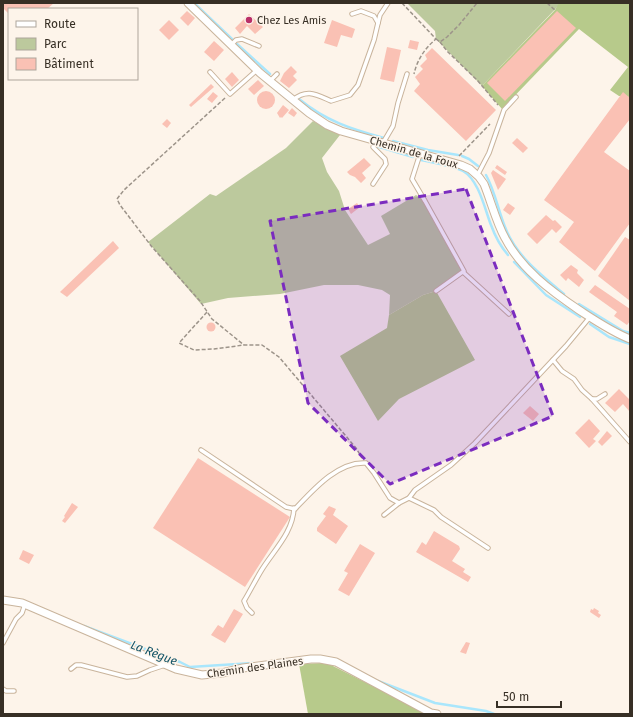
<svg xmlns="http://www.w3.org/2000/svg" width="633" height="717" font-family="'Fira Sans',sans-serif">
	<rect width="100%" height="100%" fill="#fdf4ea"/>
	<g fill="#bcc99d">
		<polygon points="407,3 559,3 560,4 482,86 436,39 435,31"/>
		<polygon points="313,121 340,135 322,158 327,172 339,191 345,210 368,245 390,234 381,216 416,195 425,201 464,271 436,291 423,295 389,315 390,295 382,290 358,285 324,285 280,294 228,298 201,304 148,242 210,194 216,196 286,148"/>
	</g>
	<g fill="#b7ca8b">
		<polygon points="559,3 630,3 630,97 619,96 610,90 628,67 579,29 502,109 482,86 555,10"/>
		<polygon points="436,291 475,360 399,399 378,421 340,356 387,328 389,315 423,295"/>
		<polygon points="323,663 331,665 428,714 308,714 299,664"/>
	</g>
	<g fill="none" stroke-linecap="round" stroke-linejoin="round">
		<g stroke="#a9e6fc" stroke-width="2.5">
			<polyline points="194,3 233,40"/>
			<polyline points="237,44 270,74"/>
			<path d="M299,99C326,121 351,129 384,138"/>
			<polyline points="393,141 428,150 458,155"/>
			<polyline points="376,146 413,157"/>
			<polyline points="462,156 469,159 478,166"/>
			<path d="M421,160C435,163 451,165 463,171C479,180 485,210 491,225C495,236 501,247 508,255"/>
			<path d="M486,175C495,191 498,210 505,227C516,256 541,275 564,294"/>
			<polyline points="514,262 546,295 580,317"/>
			<polyline points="579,304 623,331 630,333"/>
			<polyline points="590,324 609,337 630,344"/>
			<polyline points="84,626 180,662 190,667 253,663"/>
			<polyline points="378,681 435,703 486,711 494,714"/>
		</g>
	</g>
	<g fill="#fac1b4">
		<polygon points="3,3 54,3 47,9 9,9 9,14 3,8"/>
		<polygon points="187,11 195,18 188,26 180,18"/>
		<polygon points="557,11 576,28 505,101 487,83"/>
		<polygon points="249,14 263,27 255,34 247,26 240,34 235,28"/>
		<polygon points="169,20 179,30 169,40 159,30"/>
		<polygon points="332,20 355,29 352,38 341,35 337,47 324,43"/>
		<polygon points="410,40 419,42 417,50 408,48"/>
		<polygon points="214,41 224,50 214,61 204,52"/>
		<polygon points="387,47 401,50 394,82 380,79"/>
		<polygon points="432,48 496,110 466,141 414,91 420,84 415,77 423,69 420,66 427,59 425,55"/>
		<polygon points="291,66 297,72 293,76 297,80 289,88 280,81 284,73"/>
		<polygon points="232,72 239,80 232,87 225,79"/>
		<polygon points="258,80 264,86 254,95 248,89"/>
		<polygon points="211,84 214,87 191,107 189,105"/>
		<circle cx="266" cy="100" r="9"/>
		<polygon points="213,92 218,96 212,103 207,99"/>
		<polygon points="623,92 630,98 630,119 604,152 630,171 630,223 595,271 559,242 574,222 544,200"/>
		<polygon points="283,105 289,110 282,118 281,117 280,118 277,113"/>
		<polygon points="292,108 297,113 294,117 288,113"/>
		<polygon points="167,119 171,123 167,128 162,124"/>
		<polygon points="517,138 528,148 523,153 512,143"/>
		<polygon points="364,158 371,165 362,173 366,178 361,183 355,177 350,175 347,172"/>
		<polygon points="497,165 507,172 505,175 495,168"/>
		<polygon points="493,170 506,179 498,190 491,173"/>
		<polygon points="357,203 360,207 351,214 348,209"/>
		<polygon points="508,203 515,208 510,215 503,210"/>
		<polygon points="546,215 553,221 555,220 562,227 556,233 552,229 537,244 527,234"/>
		<polygon points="625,237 630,240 630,301 598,276"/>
		<polygon points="113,241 119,248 67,297 60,292"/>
		<polygon points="571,265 578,270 577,273 584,280 579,287 568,278 566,281 560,275"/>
		<polygon points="595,285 630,309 630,321 627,325 614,316 617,312 589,292"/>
		<circle cx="211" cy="327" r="4.5"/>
		<polygon points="619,389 630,400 630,412 623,404 615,412 605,403"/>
		<polygon points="530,406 539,414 533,421 523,413"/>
		<polygon points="589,419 600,431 593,439 596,441 589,448 575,433"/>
		<polygon points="607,431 612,436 602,446 598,442"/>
		<polygon points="198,458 290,517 245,587 153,528"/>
		<polygon points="72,503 78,507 65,523 62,521 65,517 64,516"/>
		<polygon points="329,506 336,509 333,515 348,526 336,544 317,531 317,528 326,516 323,514"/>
		<polygon points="434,531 459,546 460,549 452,561 465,569 463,572 471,577 468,582 416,552 422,542 426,545"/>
		<polygon points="360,544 375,553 349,596 338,590 348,573 344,571"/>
		<polygon points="23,550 34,555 29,564 19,559"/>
		<polygon points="594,608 599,611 598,613 601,615 599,618 590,612 591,609 593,610"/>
		<polygon points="234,609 243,614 225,643 211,635 218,625 223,628"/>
		<polygon points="466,642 470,643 466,654 460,652"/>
	</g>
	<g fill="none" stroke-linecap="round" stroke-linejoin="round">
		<g stroke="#c9b49c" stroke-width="5.5">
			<g id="lane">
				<polyline points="378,23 380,15 388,3"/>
				<polyline points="231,45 236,40 242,39 259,46"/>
				<polyline points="210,72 230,94 257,70"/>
				<polyline points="270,81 277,74"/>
				<path d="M293,100C307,88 317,95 331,101L350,95L358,85L374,40L378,23L374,16L361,11L352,14"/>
				<polyline points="383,143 393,126 398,103 407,74"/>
				<polyline points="420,154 412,179 425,201 464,271 436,291"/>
				<polyline points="477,176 489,153 504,110 516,97"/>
				<polyline points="373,184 386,164 385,159 373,147 376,141"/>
				<polyline points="463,272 509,314"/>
				<polyline points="553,360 562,371 574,379 582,390 592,399 597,399 605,394"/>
				<polyline points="592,399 630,442"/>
				<path d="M201,450L286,507L295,509C313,490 338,461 366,463L374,473L390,498L399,503"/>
				<polyline points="409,498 434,510 441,517 488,548"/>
				<polyline points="384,515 399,503 409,498 415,490 451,465 475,443 566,346 590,317"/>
				<path d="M252,613L247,608L244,601C250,591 255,581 261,571C273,551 293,533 294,508"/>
				<polyline points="3,643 16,619 22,613 25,604"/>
				<polyline points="71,669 76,665 81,665 127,677 137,676 150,670 165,665"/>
				<polyline points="3,689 6,691 14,691"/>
			</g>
		</g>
		<g stroke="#c9b49c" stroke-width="9">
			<g id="street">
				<path d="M188,3L260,73L309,113L327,125L341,131L461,165L470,169L479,177L484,184C491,201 496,222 505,238C521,269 551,291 579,310C596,321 612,332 630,339"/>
				<polyline points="3,600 22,603 176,669 202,675 222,673 243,668 311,659 320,659 336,662 431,713 437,714"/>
			</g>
		</g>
		<g stroke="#9d948a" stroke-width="1.5" stroke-dasharray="4 2" stroke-linecap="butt">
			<path d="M402,3L436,39C425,48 417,60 414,74"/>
			<polyline points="547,3 555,10"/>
			<polyline points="436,39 440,42 447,37 459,25 477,3"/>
			<polyline points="440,42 447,51 478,81 498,105"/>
			<polyline points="225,98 124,190 117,199 120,205 152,247 200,301 212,319 244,345"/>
			<polyline points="459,156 490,124"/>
			<polyline points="207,312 179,343 194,350 214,349 244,345 262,345 279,357 356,448 362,458"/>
		</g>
		<use href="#lane" stroke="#fff" stroke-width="3.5"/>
		<use href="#street" stroke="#fff" stroke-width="7"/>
	</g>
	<path fill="#7b2cbf" fill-opacity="0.2" stroke="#7b2cbf" stroke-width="3" stroke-dasharray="8 5" stroke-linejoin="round" d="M466,189L553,416L390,484L308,403L270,221Z"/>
	<circle fill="#ba2f68" stroke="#fdf4ea" stroke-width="1.5" cx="249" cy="20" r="4"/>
	<g text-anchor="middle" stroke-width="3" stroke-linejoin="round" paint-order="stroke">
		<g font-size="11" fill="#372f25" stroke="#fdf4ea" text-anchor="start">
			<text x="257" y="24">Chez Les Amis</text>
		</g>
		<g font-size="11" fill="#372f25" stroke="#fdf4ea">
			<text transform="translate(414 152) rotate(16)" y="4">Chemin de la Foux</text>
			<text transform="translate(255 667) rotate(-8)" y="4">Chemin des Plaines</text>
		</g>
		<g font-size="12" font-style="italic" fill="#125467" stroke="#fdf4ea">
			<text transform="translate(154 653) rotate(21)" y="4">La Règue</text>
		</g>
	</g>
	<rect width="633" height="717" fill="none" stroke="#372f25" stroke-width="8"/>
	<rect x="8" y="8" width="130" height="72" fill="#fdf4ea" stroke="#aea59b"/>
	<rect x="16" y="21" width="20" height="6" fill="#ffffff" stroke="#aea59b"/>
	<text x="44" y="28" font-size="12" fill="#372f25">Route</text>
	<rect x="16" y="38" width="20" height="12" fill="#bcc99d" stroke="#aea59b"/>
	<text x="44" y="48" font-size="12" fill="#372f25">Parc</text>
	<rect x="16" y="58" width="20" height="12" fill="#fac1b4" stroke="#aea59b"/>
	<text x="44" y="68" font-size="12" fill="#372f25">Bâtiment</text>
	<path d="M497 701v6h64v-6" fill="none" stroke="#372f25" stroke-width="2"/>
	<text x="503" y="701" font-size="12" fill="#372f25" stroke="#fdf4ea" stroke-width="3" paint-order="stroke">50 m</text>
</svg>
